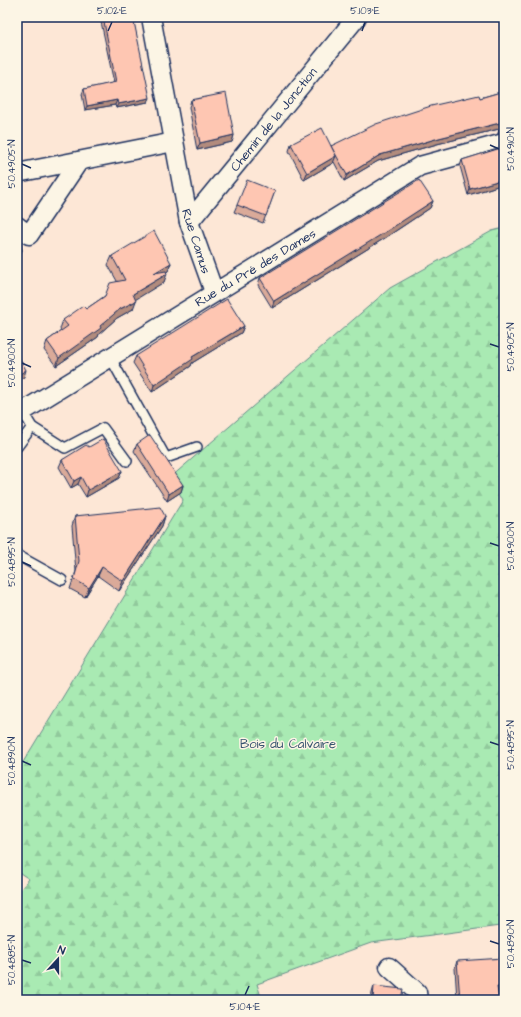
<svg xmlns="http://www.w3.org/2000/svg" width="521" height="1017" font-family="'Architects Daughter',sans-serif">
	<defs>
		<pattern id="forest-firs" width="22" height="20" patternUnits="userSpaceOnUse"><rect width="22" height="20" fill="#a9eab3"/><path d="M5 1l3.5 6h-7zM16 11l3.5 6h-7z" fill="#91c99c"/></pattern>
	</defs>
	<rect width="100%" height="100%" fill="#fde7d6"/>
	<filter id="ink" filterUnits="userSpaceOnUse"><feTurbulence type="fractalNoise" baseFrequency=".025" numOctaves="2"/><feDisplacementMap in="SourceGraphic" scale="8" xChannelSelector="R" yChannelSelector="G"/><feConvolveMatrix kernelMatrix="1 2 1 2 8 2 1 2 1" color-interpolation-filters="sRGB"/></filter>
	<g filter="url(#ink)">
		<polygon fill="url(#forest-firs)" stroke="#628c88" points="504,228 504,939 500,926 371,943 257,984 262,1000 17,1000 17,894 29,879 17,871 17,772 183,500 171,477 390,288 492,231"/>
		<g fill="none" stroke-linecap="round" stroke-linejoin="round">
			<g stroke="#1b2f5e" stroke-width="12">
				<g id="service">
					<polyline points="110,357 166,458 197,447"/>
					<polyline points="32,427 65,448 103,428 127,461"/>
					<polyline points="17,447 32,427 23,412"/>
					<polyline points="17,555 62,580"/>
				</g>
			</g>
			<g stroke="#1b2f5e" stroke-width="21">
				<g id="minor">
					<polyline points="151,17 189,222 214,292"/>
					<polyline points="17,173 174,142"/>
					<polyline points="189,222 357,17"/>
					<polyline points="17,226 29,235 79,161"/>
					<polyline points="17,415 420,166 504,143"/>
					<polyline points="389,967 417,992 418,1000"/>
				</g>
			</g>
			<use href="#service" stroke="#fcf5e5" stroke-width="9"/>
			<use href="#minor" stroke="#fcf5e5" stroke-width="18"/>
		</g>
		<g fill="#daaa99" stroke="#1b2f5e">
			<polygon points="100,17 133,17 148,102 116,108 115,105 85,110 82,94 84,89 114,83"/>
			<polygon points="504,91 504,133 498,134 499,129 437,144 378,161 344,181 334,162 333,163 304,180 289,151 291,144 331,146 480,98"/>
			<polygon points="191,100 234,135 232,142 197,150 189,107"/>
			<polygon points="504,147 504,184 468,195 460,166 462,160"/>
			<polygon points="275,191 263,223 234,212 237,205"/>
			<polygon points="433,201 430,208 385,238 272,308 258,285 260,278"/>
			<polygon points="112,256 171,263 168,271 166,272 164,282 135,299 133,309 117,318 99,334 98,337 56,366 44,350 47,341 61,331 60,329 63,320 86,309 105,296 117,281 108,265"/>
			<polygon points="244,326 241,333 192,363 191,366 152,392 133,363 136,356"/>
			<polygon points="137,444 183,485 181,492 167,501 134,451"/>
			<polygon points="89,447 122,471 119,478 86,497 78,484 71,488 59,467 62,460"/>
			<polygon points="75,516 165,516 162,526 119,591 98,576 85,597 70,589 76,571 72,526"/>
			<polygon points="457,961 504,994 498,994 499,1000 457,1000 455,968"/>
			<polygon points="374,986 401,1000 371,1000 372,993"/>
		</g>
		<g fill="#b28b7d" stroke="#1b2f5e">
			<polygon points="150,98 148,102 116,108 118,104"/>
			<polygon points="117,100 115,105 85,110 87,106"/>
			<polygon points="504,122 504,133 498,134 499,129 437,144 378,161 344,181 347,175 380,155 439,138"/>
			<polygon points="234,135 232,142 197,150 200,143"/>
			<polygon points="336,156 333,163 304,180 307,173"/>
			<polygon points="504,179 504,184 468,195 470,189"/>
			<polygon points="433,201 430,208 385,238 272,308 274,301"/>
			<polygon points="22,250 18,260 17,261 17,257"/>
			<polygon points="171,263 168,271 151,282 154,273"/>
			<polygon points="167,274 164,282 130,303 133,294"/>
			<polygon points="136,301 133,309 117,318 99,334 98,337 56,366 59,358 120,309"/>
			<polygon points="244,326 241,333 192,363 191,366 152,392 154,385 192,357"/>
			<polygon points="26,370 24,377 17,381 17,376"/>
			<polygon points="122,471 119,478 86,497 88,490"/>
			<polygon points="81,477 78,484 71,488 74,481"/>
			<polygon points="183,485 181,492 167,501 169,494"/>
			<polygon points="165,516 162,526 119,591 123,581"/>
			<polygon points="102,567 98,576 85,597 89,588"/>
			<polygon points="497,987 504,987 504,994 495,994"/>
		</g>
		<g fill="#fec6b2" stroke="#1b2f5e">
			<polygon points="103,17 133,17 150,98 118,104 117,100 87,106 84,89 116,82"/>
			<polygon points="504,91 504,122 439,138 380,155 347,175 331,146 376,124 431,106 479,95 480,98"/>
			<polygon points="226,93 234,135 200,143 191,100"/>
			<polygon points="322,128 336,156 307,173 291,144"/>
			<polygon points="504,147 504,179 470,189 462,160"/>
			<polygon points="247,180 275,191 266,216 237,205"/>
			<polygon points="419,180 433,201 387,231 274,301 260,278"/>
			<polygon points="17,227 22,250 17,257"/>
			<polygon points="154,231 171,263 154,273 166,271 167,274 133,294 136,301 120,309 100,326 101,328 59,358 47,341 68,326 63,320 83,306 86,309 105,296 110,283 125,280 112,256"/>
			<polygon points="227,299 244,326 192,357 193,359 154,385 136,356"/>
			<polygon points="17,353 26,370 17,376"/>
			<polygon points="150,435 183,485 169,494 137,444"/>
			<polygon points="103,439 122,471 88,490 81,477 74,481 62,460 86,445 89,447"/>
			<polygon points="160,507 165,516 123,581 102,567 89,588 74,579 79,561 75,516"/>
			<polygon points="504,958 504,987 497,987 499,1000 460,1000 457,961"/>
			<polygon points="374,986 403,989 401,1000 373,1000"/>
		</g>
	</g>
	<path fill="none" stroke="#1b2f5e" stroke-width="1.5" d="M108,31L112,22M362,31L365,22M490,145L499,149M22,164L31,168M490,344L499,347M22,363L31,367M490,543L499,546M22,562L31,566M490,742L499,745M22,761L31,765M490,941L499,944M22,960L31,963M245,995L249,986"/>
	<g text-anchor="middle" stroke-width="3" stroke-linejoin="round" paint-order="stroke">
		<g font-size="13" fill="#1b2f5e" stroke="#fcf5e5">
			<text transform="translate(273 119) rotate(-51)" y="5">Chemin de la Jonction</text>
			<text transform="translate(197 241) rotate(72)" y="5">Rue Camus</text>
			<text transform="translate(255 267) rotate(-31)" y="5">Rue du Pré des Dames</text>
		</g>
		<g font-size="13" fill="#37546f" stroke="#fcf5e5">
			<text x="288" y="748">Bois du Calvaire</text>
		</g>
	</g>
	<rect width="521" height="1017" fill="none" stroke="#fcf5e5" stroke-width="44"/>
	<g transform="translate(58 959) rotate(21)" stroke="#fcf5e5" stroke-width="3" paint-order="stroke">
	<path d="M0-3L7 15L0 10L-7 15Z" fill="#1b2f5e"/>
	<text y="-6" font-size="11" font-weight="bold" text-anchor="middle" fill="#1b2f5e">N</text>
	</g>
	<rect x="22" y="22" width="477" height="973" fill="none" stroke="#1b2f5e" stroke-width="1.5"/>
	<g font-size="10" text-anchor="middle" fill="#1b2f5e">
		<text x="112" y="14">5.102°E</text>
		<text x="365" y="14">5.103°E</text>
		<text transform="translate(510 149) rotate(-90)" y="4">50.4910°N</text>
		<text transform="translate(11 164) rotate(-90)" y="4">50.4905°N</text>
		<text transform="translate(510 347) rotate(-90)" y="4">50.4905°N</text>
		<text transform="translate(11 363) rotate(-90)" y="4">50.4900°N</text>
		<text transform="translate(510 546) rotate(-90)" y="4">50.4900°N</text>
		<text transform="translate(11 562) rotate(-90)" y="4">50.4895°N</text>
		<text transform="translate(510 745) rotate(-90)" y="4">50.4895°N</text>
		<text transform="translate(11 761) rotate(-90)" y="4">50.4890°N</text>
		<text transform="translate(510 944) rotate(-90)" y="4">50.4890°N</text>
		<text transform="translate(11 960) rotate(-90)" y="4">50.4885°N</text>
		<text x="245" y="1010">5.104°E</text>
	</g>
</svg>
